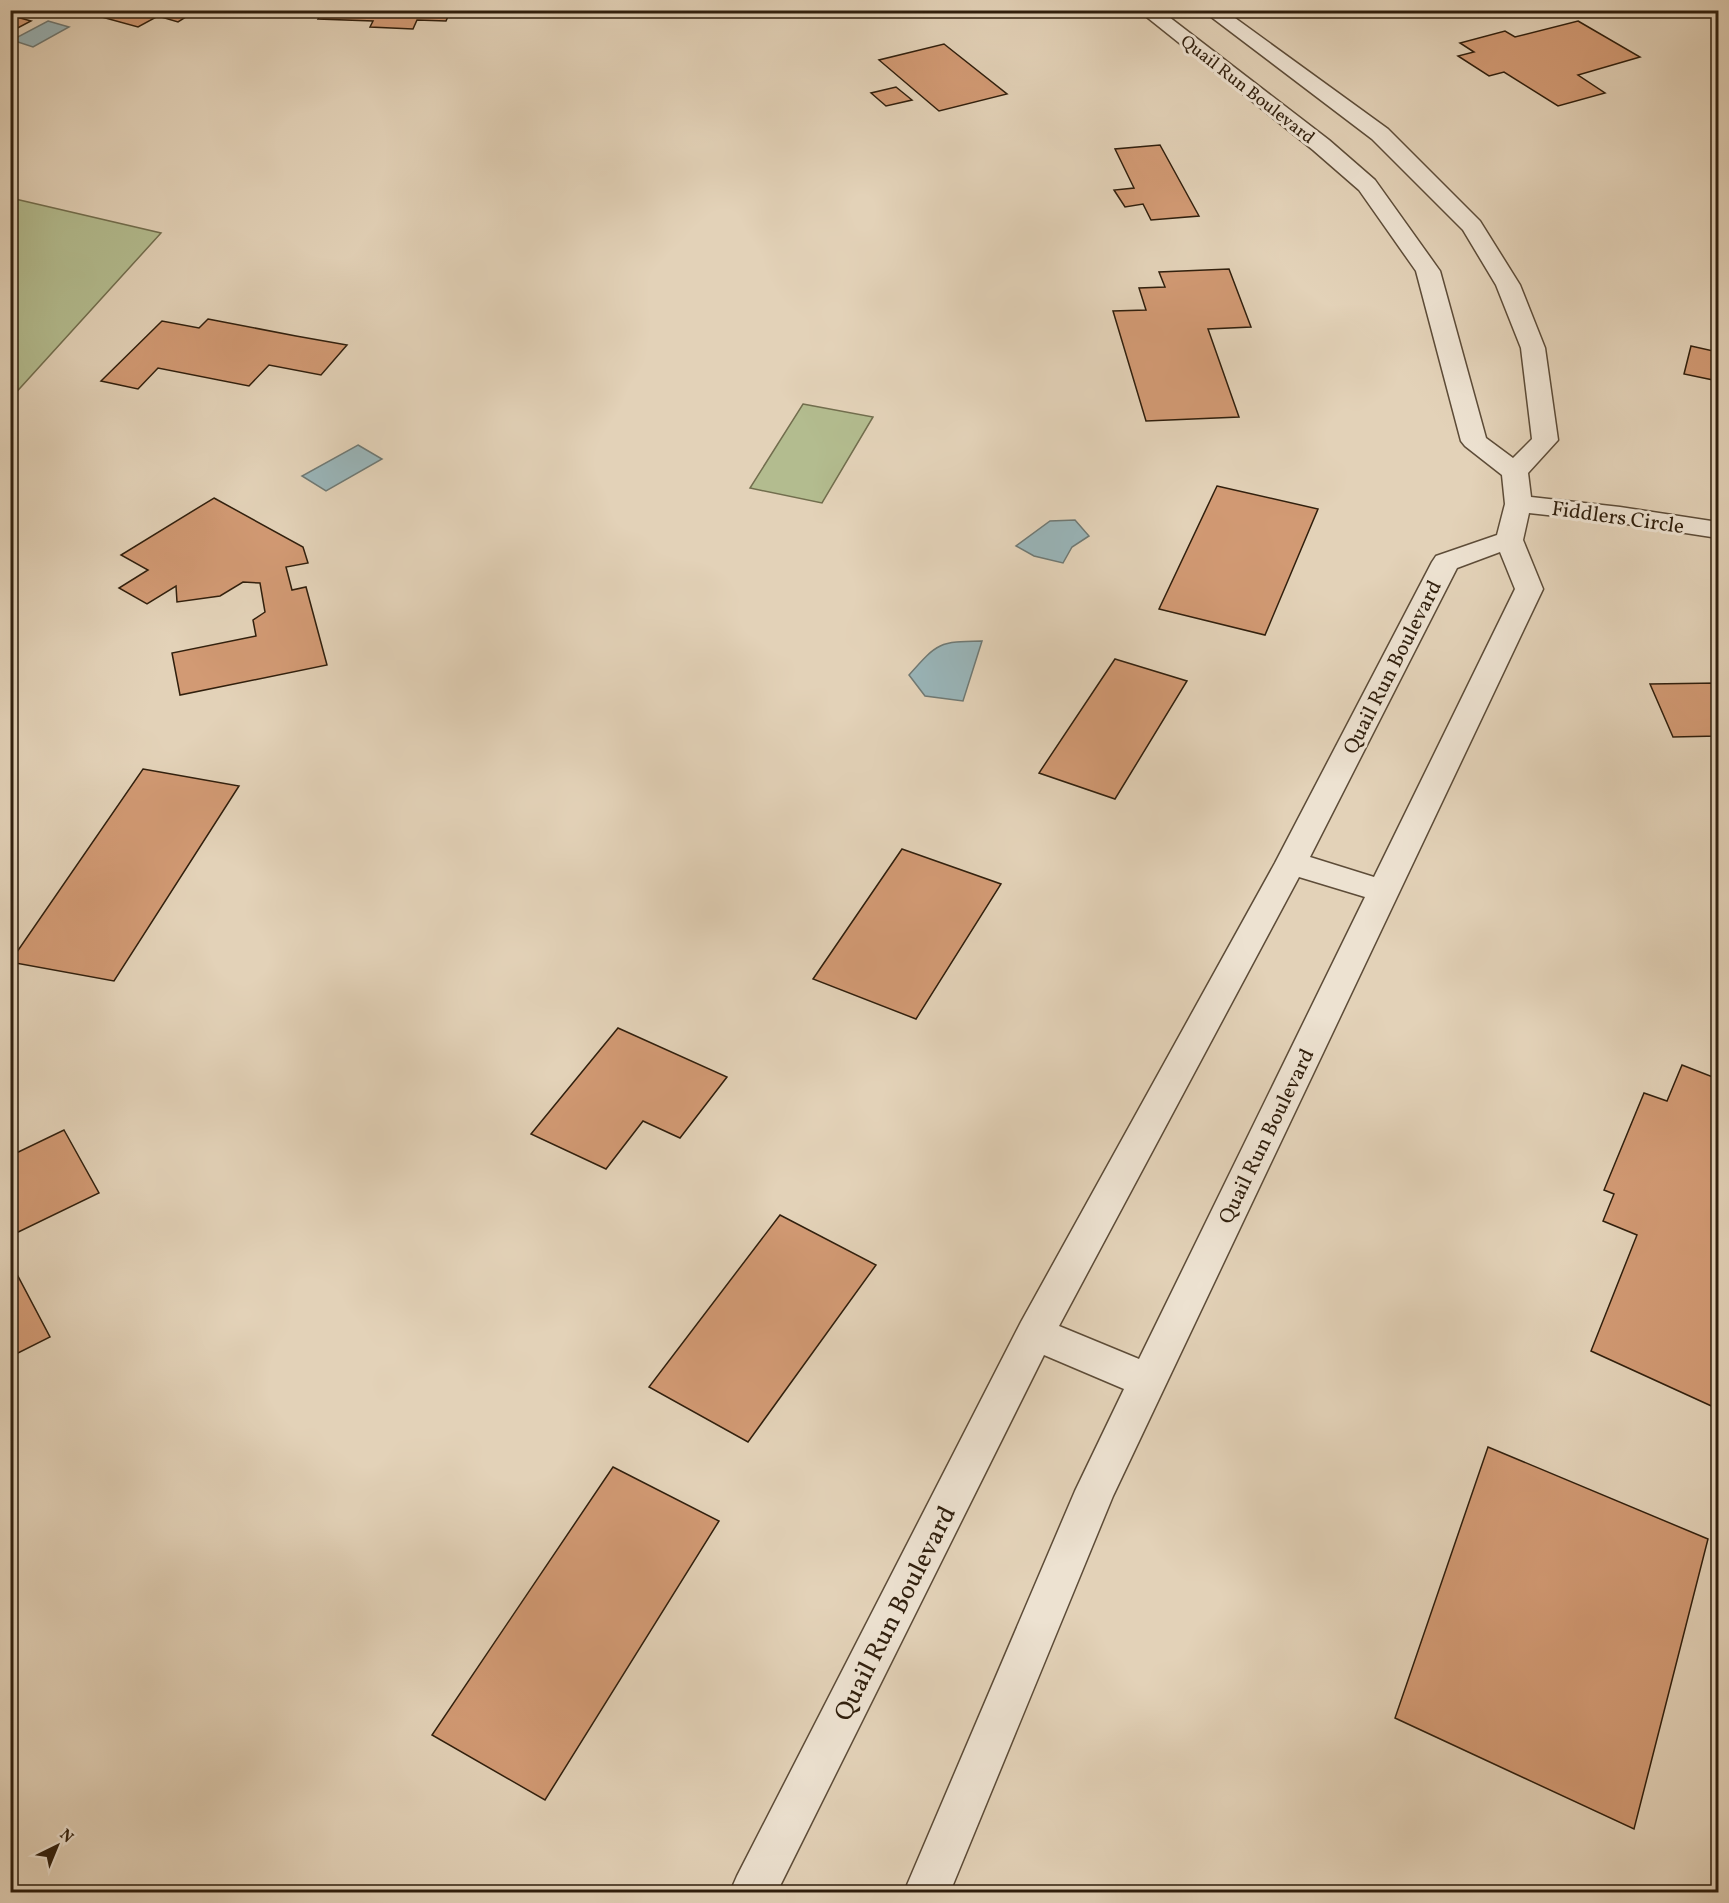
<svg xmlns="http://www.w3.org/2000/svg" width="1729" height="1903" font-family="Vollkorn,serif">
	<rect width="100%" height="100%" fill="#e3d2b8"/>
	<filter id="stains"><feTurbulence type="fractalNoise" baseFrequency=".00333" numOctaves="4"/><feColorMatrix values="0 0 0 0 .2 0 0 0 0 .09 0 0 0 0 .02 0 0 0 .5 -.17"/></filter>
	<radialGradient id="worn" r=".72"><stop offset=".6" stop-color="#630" stop-opacity="0"/><stop offset="1" stop-color="#630" stop-opacity=".3"/></radialGradient>
	<g fill="#b3bc8f" stroke="#726e4e" stroke-width="1.5">
		<polygon points="11,198 161,233 11,398 10,198"/>
		<polygon points="803,404 873,417 822,503 750,488"/>
	</g>
	<g fill="#99b5b9" stroke="#6f7974" stroke-width="1.5">
		<polygon points="48,21 69,27 33,47 12,40"/>
		<polygon points="358,445 382,459 326,491 302,476"/>
		<polygon points="1075,520 1089,536 1072,547 1063,563 1034,556 1016,546 1050,521"/>
		<path d="M982,641L963,701L925,696L909,675C938,642 939,642 982,641Z"/>
	</g>
	<g fill="#d29a74" stroke="#301f0d" stroke-width="1.5">
		<polygon points="108,10 197,10 178,22 158,16 138,27 98,16"/>
		<polygon points="323,10 451,10 446,21 417,20 413,29 370,27 373,21 318,19"/>
		<polygon points="13,16 31,21 10,32 10,17"/>
		<polygon points="1578,21 1640,57 1578,75 1605,93 1558,106 1504,72 1489,76 1458,56 1474,52 1460,43 1505,31 1515,37"/>
		<polygon points="944,44 1007,94 939,111 879,60"/>
		<polygon points="896,87 912,100 886,106 871,93"/>
		<polygon points="1160,145 1199,216 1151,220 1143,204 1125,207 1114,190 1134,188 1115,149"/>
		<polygon points="1229,269 1251,327 1208,329 1239,417 1146,421 1113,311 1146,310 1139,288 1165,287 1159,272"/>
		<polygon points="208,319 296,336 347,345 321,375 269,365 249,386 158,368 138,389 101,381 162,321 199,328"/>
		<polygon points="1691,346 1718,352 1718,381 1684,374"/>
		<polygon points="1217,486 1318,509 1265,635 1159,609"/>
		<polygon points="214,498 303,547 308,563 286,567 292,590 306,587 327,665 180,695 172,653 256,636 253,620 265,612 260,583 243,582 220,596 177,602 176,586 147,604 119,588 148,570 121,555"/>
		<polygon points="1115,659 1187,681 1115,799 1039,773"/>
		<polygon points="1718,683 1718,736 1673,737 1650,684"/>
		<polygon points="143,769 239,786 114,981 10,962"/>
		<polygon points="902,849 1001,884 916,1019 813,979"/>
		<polygon points="618,1028 727,1077 680,1138 643,1121 606,1169 531,1134"/>
		<polygon points="1682,1065 1718,1079 1718,1409 1591,1351 1637,1235 1603,1221 1614,1194 1604,1190 1644,1093 1667,1101"/>
		<polygon points="64,1130 99,1193 10,1236 10,1156"/>
		<polygon points="780,1215 876,1265 748,1442 649,1387"/>
		<polygon points="10,1261 50,1337 10,1357"/>
		<polygon points="1488,1447 1708,1539 1634,1829 1395,1718"/>
		<polygon points="613,1467 719,1521 545,1800 432,1735"/>
	</g>
	<g fill="none" stroke-linecap="round" stroke-linejoin="round">
		<g stroke="#5d4c38" stroke-width="3">
			<path id="street" d="M1138,10H1160L1329,140L1375,180L1440,271L1486,438L1513,458L1532,439L1521,348L1496,285L1463,230L1372,139L1202,10H1224L1388,129L1480,221L1520,285L1545,348L1558,440L1528,473L1531,497L1620,507L1718,522V538L1620,523L1529,513L1523,540L1543,589L1113,1496L950,1892H904L1075,1491L1124,1389L1044,1355L777,1892H730L737,1876L1021,1322L1275,863L1432,562L1436,556L1497,535L1505,504L1502,475L1465,446L1461,441L1416,271L1359,190L1313,150ZM1500,552L1515,589L1374,877L1310,857L1457,568ZM1299,877L1365,897L1139,1359L1059,1326Z"/>
		</g>
		<use href="#street" fill="#ede2d1" fill-rule="evenodd"/>
	</g>
	<g text-anchor="middle" stroke-width="6" stroke-linejoin="round" paint-order="stroke">
		<g font-size="18" fill="#301f0d" stroke="#ede2d1">
			<text transform="translate(1248 89) rotate(38)" y="6">Quail Run Boulevard</text>
		</g>
		<g font-size="21" fill="#301f0d" stroke="#ede2d1">
			<text transform="translate(1618 517) rotate(8)" y="7">Fiddlers Circle</text>
			<text transform="translate(1392 667) rotate(-63)" y="7">Quail Run Boulevard</text>
			<text transform="translate(1266 1136) rotate(-64)" y="7">Quail Run Boulevard</text>
		</g>
		<g font-size="26" fill="#301f0d" stroke="#ede2d1">
			<text transform="translate(894 1613) rotate(-63)" y="9">Quail Run Boulevard</text>
		</g>
	</g>
	<rect width="1729" height="1903" fill="none" stroke="#e3d2b8" stroke-width="36"/>
	<rect x="12" y="12" width="1705" height="1879" fill="none" stroke="#301f0d" stroke-width="3"/>
	<rect x="18" y="18" width="1693" height="1867" fill="none" stroke="#301f0d" stroke-width="1.5"/>
	<g transform="translate(57 1846) rotate(43)" stroke="#ede2d1" stroke-width="4.5" paint-order="stroke">
	<path d="M0-4.5L10 22L0 15L-10 22Z" fill="#301f0d"/>
	<text y="-9" font-size="16" font-weight="bold" text-anchor="middle" fill="#301f0d">N</text>
	</g>
	<rect width="100%" height="100%" filter="url(#stains)"/>
	<rect width="100%" height="100%" fill="url(#worn)"/>
</svg>
